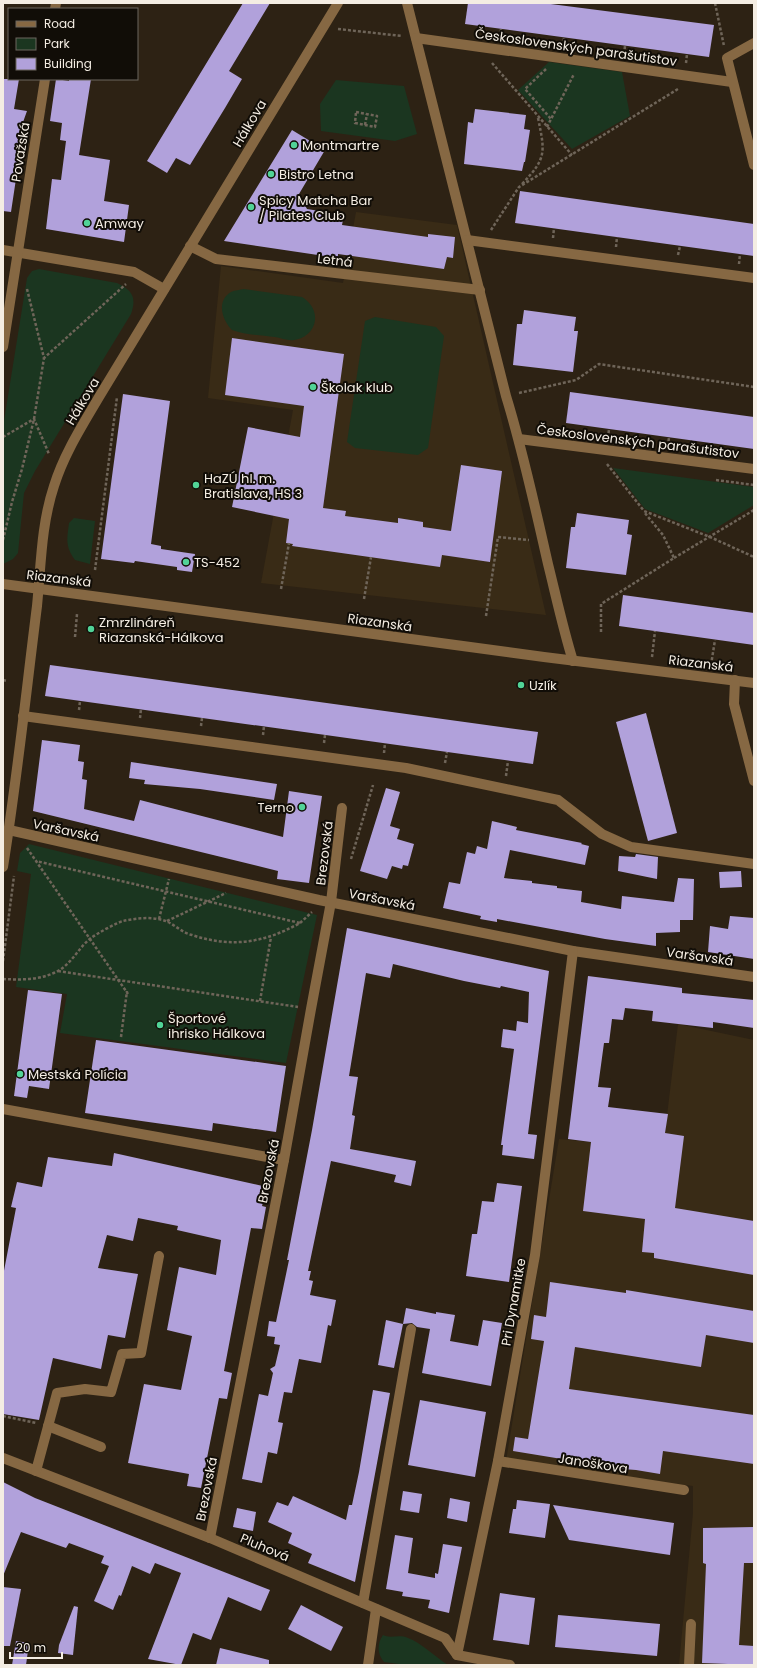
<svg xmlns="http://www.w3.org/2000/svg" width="757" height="1668" font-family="Poppins,sans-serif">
	<rect width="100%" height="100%" fill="#2d2214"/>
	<g fill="#392b16">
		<polygon points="356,212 457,225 546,615 261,583 293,410 208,398 221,266 343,283"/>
		<polygon points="678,1024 754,1040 754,1665 679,1665 693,1513 693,1486 506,1461 559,1139 663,1149"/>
	</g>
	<g fill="#1b3620">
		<polygon points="549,62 622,72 630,116 572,149 518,90"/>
		<polygon points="336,80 404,86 417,134 395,141 321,131 320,104"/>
		<path d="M39,269L117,283C132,290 137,297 131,314L35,471L24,493L18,553L13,559L3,564V427L27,278L32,271Z"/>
		<path d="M244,289L302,297C310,302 316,310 315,320C314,331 304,339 294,340C288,341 281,338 275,337C261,335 245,335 232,330C222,320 216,301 231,292C235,290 240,290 244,289Z"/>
		<polygon points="375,317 436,327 444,336 428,448 418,455 355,448 347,442 365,321"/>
		<polygon points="613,468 754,487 754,505 708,533 645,509"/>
		<path d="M74,518L95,521L90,564L75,560C65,546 67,539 69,523Z"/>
		<polygon points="29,844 317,915 286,1063 60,1033 67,994 16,987 31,874 17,871 20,853"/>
		<path d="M383,1635C390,1639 399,1634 408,1638C422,1643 435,1657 448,1665H406L384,1662C377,1654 377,1643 383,1635Z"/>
	</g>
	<g fill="#b1a1db">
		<polygon points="243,3 270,3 229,71 242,79 225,108 190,165 176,158 167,173 147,161"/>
		<polygon points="468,3 543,3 714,25 709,57 465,24"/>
		<polygon points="3,79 19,79 14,109 27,111 17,139 22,139 11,212 3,211"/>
		<polygon points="56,79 69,81 69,79 91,79 79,155 110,160 104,201 129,205 124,242 46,229 52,179 61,180 66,141 60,140 62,123 50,121"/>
		<polygon points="475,109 526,115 524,129 530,130 525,162 524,162 522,171 464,164 468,122 473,123"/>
		<polygon points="292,130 325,150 299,194 307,209 344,215 342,225 428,237 428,234 455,237 453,258 447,257 444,269 338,254 338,258 224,241"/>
		<polygon points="520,191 754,224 754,256 515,223"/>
		<polygon points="524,310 576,317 574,331 578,331 573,372 513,365 517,324 522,324"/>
		<polygon points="232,338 344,354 323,508 346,511 345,516 398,523 398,518 423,522 423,527 451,531 461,465 502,471 490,562 442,555 440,567 292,546 293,544 286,543 289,519 232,507 248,427 300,437 304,406 225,395"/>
		<polygon points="570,392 754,417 754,449 566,423"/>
		<polygon points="123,394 170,401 151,544 161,546 161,549 195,554 192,572 177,570 177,567 135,561 134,563 101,559"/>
		<polygon points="577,513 629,520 627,534 632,535 626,575 566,568 571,527 575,527"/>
		<polygon points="623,595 754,613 754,645 619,626"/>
		<polygon points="50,665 538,732 533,764 45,696"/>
		<polygon points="646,713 677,833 648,841 616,722"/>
		<polygon points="42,740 80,745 78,761 84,762 82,779 87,780 84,809 134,821 140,800 283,837 289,791 322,796 309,883 277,879 278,871 33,811"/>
		<polygon points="131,762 277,784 274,800 200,789 144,784 145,780 129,778"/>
		<polygon points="386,788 400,792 390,826 400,829 397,839 414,844 408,866 403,865 402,869 392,866 387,879 360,871"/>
		<polygon points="492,821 517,827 516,830 582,843 581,844 589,846 585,865 510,850 504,878 532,881 532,883 557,886 557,888 582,891 581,902 621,909 622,896 674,902 678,878 694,879 693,920 680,920 680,932 656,933 656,946 605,939 497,919 497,922 480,919 481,916 443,908 449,882 460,884 467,852 475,854 477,846 487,849"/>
		<polygon points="636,854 658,857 657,879 618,871 619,856 635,857"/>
		<polygon points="741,871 742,887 720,888 719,872"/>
		<polygon points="730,916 754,918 754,959 708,952 710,926 728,929"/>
		<polygon points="347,928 549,971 528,1134 537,1135 534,1159 502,1155 503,1145 501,1145 514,1049 501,1047 503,1029 516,1031 517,1021 528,1023 529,992 501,986 500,988 464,981 393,964 390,978 366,973 349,1076 358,1077 352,1115 355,1116 350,1149 416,1161 411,1186 394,1182 396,1175 331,1161 308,1271 311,1271 309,1280 313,1281 310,1295 336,1300 331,1326 328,1325 321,1363 299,1359 292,1393 284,1392 278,1422 283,1423 277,1454 268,1452 262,1483 242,1479 259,1394 268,1396 273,1373 270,1369 275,1366 280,1345 274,1344 275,1337 267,1336 269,1321 276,1322 289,1260 287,1260 312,1130"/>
		<polygon points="588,976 682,988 682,993 754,1000 754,1028 713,1022 713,1028 652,1021 653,1011 625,1008 623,1020 612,1019 609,1043 604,1043 598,1087 611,1088 608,1107 668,1114 665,1133 684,1136 675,1208 754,1221 754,1275 654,1258 654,1253 642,1252 645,1219 583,1211 591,1142 568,1139"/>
		<polygon points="28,990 62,994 49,1089 29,1086 27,1098 14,1096"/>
		<polygon points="96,1040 286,1066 276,1132 213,1123 212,1131 85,1113"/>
		<polygon points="114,1153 267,1187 262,1206 266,1207 262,1229 251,1228 224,1371 232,1373 227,1399 219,1398 201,1488 187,1486 189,1474 128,1463 144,1384 181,1390 192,1336 167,1330 179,1267 216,1275 221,1240 177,1230 178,1226 138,1218 133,1241 107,1235 98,1268 138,1274 125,1338 108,1335 101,1369 53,1358 39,1420 3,1414 3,1276 16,1208 11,1207 17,1182 42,1187 48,1157 112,1166"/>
		<polygon points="497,1183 522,1186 509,1282 466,1276 472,1234 477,1234 482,1201 494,1202"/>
		<polygon points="550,1282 626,1293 626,1290 754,1311 754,1343 706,1335 701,1367 575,1347 569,1389 754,1415 754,1464 663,1451 660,1474 636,1470 623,1469 513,1451 515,1437 528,1439 544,1341 531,1339 534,1315 546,1317"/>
		<polygon points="406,1308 436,1314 436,1312 455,1315 450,1341 478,1346 483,1320 502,1323 491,1386 422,1373 430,1329 417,1327 412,1323 403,1324"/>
		<polygon points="386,1320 403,1324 394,1368 378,1365"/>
		<polygon points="373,1390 390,1393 355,1582 308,1563 312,1554 288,1543 292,1533 268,1522 277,1502 288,1506 293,1496 346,1520 349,1505 352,1505 359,1472"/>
		<polygon points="420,1400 486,1412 475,1477 408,1465"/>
		<polygon points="3,1482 35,1498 270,1590 261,1611 228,1597 211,1640 193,1633 181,1665 148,1659 181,1573 155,1563 150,1574 132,1566 121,1596 119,1595 113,1610 94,1601 109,1566 101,1563 104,1556 69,1543 66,1548 21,1532 3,1576"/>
		<polygon points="403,1491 422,1494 419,1513 400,1510"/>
		<polygon points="450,1498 470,1502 467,1522 447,1518"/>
		<polygon points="517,1500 550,1504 545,1538 509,1533 513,1509 516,1509"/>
		<polygon points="553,1505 674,1523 670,1555 569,1540"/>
		<polygon points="237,1508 256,1512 253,1531 233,1527"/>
		<polygon points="754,1527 754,1563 744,1563 739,1645 754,1646 754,1665 702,1663 706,1564 703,1563 703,1528"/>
		<polygon points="395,1535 413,1538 408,1573 435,1578 435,1573 438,1574 443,1544 462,1547 449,1613 428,1608 430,1600 402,1596 403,1592 386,1589"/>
		<polygon points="3,1587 21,1589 10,1646 3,1646"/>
		<polygon points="500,1593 535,1598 529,1645 493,1640"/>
		<polygon points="301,1605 343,1627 331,1651 288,1629"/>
		<polygon points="74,1606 78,1607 73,1655 58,1653 59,1645"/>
		<polygon points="558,1615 660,1624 657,1656 555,1647"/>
		<polygon points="16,1641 29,1643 26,1665 12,1665"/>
		<polygon points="220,1648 269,1660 269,1665 216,1665"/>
	</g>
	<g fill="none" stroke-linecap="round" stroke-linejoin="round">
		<g stroke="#6f6559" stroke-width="2.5" stroke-dasharray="3 2" stroke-linecap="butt">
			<polyline points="715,3 724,46"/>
			<polyline points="338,29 402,36"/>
			<polyline points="500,37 501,29"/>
			<polyline points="563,46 564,38"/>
			<polyline points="624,54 625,46"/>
			<polyline points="492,63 572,155"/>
			<polyline points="686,63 687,54"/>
			<polyline points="546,69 525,89 551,119"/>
			<polygon points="356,112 377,116 375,127 355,123"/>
			<polyline points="365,125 367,114"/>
			<polyline points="547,127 574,74"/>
			<path d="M522,184C547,158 545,152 538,118"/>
			<polyline points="491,230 519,187 678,89"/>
			<polyline points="553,238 554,228"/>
			<polyline points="616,247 617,237"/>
			<polyline points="678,255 680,246"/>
			<polyline points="739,264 740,254"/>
			<polyline points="27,289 44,358 126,284"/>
			<polyline points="519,393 576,380 599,364 754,387"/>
			<polyline points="3,437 34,419 49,454"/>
			<polyline points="608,438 609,429"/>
			<polyline points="668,446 669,437"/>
			<polyline points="607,464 644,511 710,537 754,557"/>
			<polyline points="716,480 754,485"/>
			<polyline points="3,540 12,502 22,469 34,419 44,358"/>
			<polyline points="674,558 754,510"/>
			<polyline points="95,570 117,397"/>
			<polyline points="281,589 289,543"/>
			<polyline points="364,599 371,557"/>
			<polyline points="486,616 498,537 529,540"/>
			<polyline points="601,632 601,604 674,558 663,535 644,512"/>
			<polyline points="75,637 77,614"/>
			<polyline points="652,657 655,631"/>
			<polyline points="711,665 715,640"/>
			<polyline points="3,680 7,681"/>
			<polyline points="79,710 80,701"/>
			<polyline points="140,718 141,709"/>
			<polyline points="201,726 202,718"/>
			<polyline points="263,735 264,726"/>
			<polyline points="324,743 325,735"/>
			<polyline points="384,753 385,743"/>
			<polyline points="445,763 447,752"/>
			<polyline points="506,776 508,761"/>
			<polyline points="27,848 128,994"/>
			<polyline points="351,859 373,785"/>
			<polyline points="159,919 169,879"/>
			<polyline points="167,921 226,893"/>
			<polyline points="300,923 312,912"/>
			<polyline points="3,961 14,876"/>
			<polyline points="58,971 298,1007"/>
			<path d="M3,979C21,980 40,980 56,972C72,964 78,948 91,938C98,933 116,923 123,921C137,918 155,916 168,922C176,926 183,933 192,935C231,948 264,943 300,923L36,861"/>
			<polyline points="260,1001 271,937"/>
			<polyline points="121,1037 127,991"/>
			<polyline points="3,1416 36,1423"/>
		</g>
		<g stroke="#866843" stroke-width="10">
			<path d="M407,3L506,396C523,451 535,507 548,564C556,596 563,629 573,661"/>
			<polyline points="55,9 56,3"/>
			<polyline points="416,38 732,82"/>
			<polyline points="754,43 727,58 754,165"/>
			<polyline points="467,240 754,278"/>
			<polyline points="190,246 216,259 480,290"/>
			<polyline points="3,250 134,272 164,289"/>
			<polyline points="3,347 45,79"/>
			<polyline points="519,439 754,469"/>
			<polyline points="3,584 544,657 754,683"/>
			<polyline points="735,680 734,704 754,781"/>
			<polyline points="23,716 406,768 558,800 602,834 631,847 754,864"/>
			<polyline points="9,830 319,900 573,951 754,977"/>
			<path d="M3,867C17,780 26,693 37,606C41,566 41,525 54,486C64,454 82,426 99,397L338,3"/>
			<polyline points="3,1109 284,1160"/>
			<polyline points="48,1426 101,1447"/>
			<polyline points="3,1458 210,1538 445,1638 457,1655 510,1665"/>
			<polyline points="498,1461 684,1490"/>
			<polyline points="36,1471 57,1393 85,1389 111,1392 122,1354 141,1353 159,1256"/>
			<polyline points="210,1538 284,1160 311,1009 331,902 342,808"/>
			<polyline points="363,1603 411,1329"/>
			<polyline points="457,1655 498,1461 535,1255 573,951"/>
			<polyline points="368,1665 376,1609"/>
			<polyline points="689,1665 691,1624"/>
		</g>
	</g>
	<g fill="#51d397" stroke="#110d07" stroke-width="1.5">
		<circle cx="294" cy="145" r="4"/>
		<circle cx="271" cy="174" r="4"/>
		<circle cx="251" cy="207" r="4"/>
		<circle cx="87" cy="223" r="4"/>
		<circle cx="313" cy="387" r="4"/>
		<circle cx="196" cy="485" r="4"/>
		<circle cx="186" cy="562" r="4"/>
		<circle cx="91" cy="629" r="4"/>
		<circle cx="521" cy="685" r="4"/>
		<circle cx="302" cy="807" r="4"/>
		<circle cx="160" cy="1025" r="4"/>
		<circle cx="20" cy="1074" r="4"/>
	</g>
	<g text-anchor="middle" stroke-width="4" stroke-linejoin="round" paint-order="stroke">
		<g font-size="13" fill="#f4ede3" stroke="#110d07">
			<text transform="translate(576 47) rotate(8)" y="5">Československých parašutistov</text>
			<text transform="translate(249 123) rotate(-59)" y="5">Hálkova</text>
			<text transform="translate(20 152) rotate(-81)" y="5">Považská</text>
			<text transform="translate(335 260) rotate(7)" y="5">Letná</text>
			<text transform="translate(82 401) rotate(-59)" y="5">Hálkova</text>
			<text transform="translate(638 441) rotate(7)" y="5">Československých parašutistov</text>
			<text transform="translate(59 578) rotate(7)" y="5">Riazanská</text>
			<text transform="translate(380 622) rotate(8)" y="5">Riazanská</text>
			<text transform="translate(701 663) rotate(7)" y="5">Riazanská</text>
			<text transform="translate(66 830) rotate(12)" y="5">Varšavská</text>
			<text transform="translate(324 853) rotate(-83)" y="5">Brezovská</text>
			<text transform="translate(382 899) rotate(11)" y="5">Varšavská</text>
			<text transform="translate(700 956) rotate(8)" y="5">Varšavská</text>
			<text transform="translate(268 1171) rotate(-79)" y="5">Brezovská</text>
			<text transform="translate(513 1302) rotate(-80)" y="5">Pri Dynamitke</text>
			<text transform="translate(593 1463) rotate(9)" y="5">Janoškova</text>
			<text transform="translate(206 1489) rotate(-79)" y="5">Brezovská</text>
			<text transform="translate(265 1547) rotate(23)" y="5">Pluhová</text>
		</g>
		<g font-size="13" fill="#f4ede3" stroke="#110d07" text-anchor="start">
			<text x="302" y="150">Montmartre</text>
			<text x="279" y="179">Bistro Letna</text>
			<text x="259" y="205">Spicy Matcha Bar<tspan x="259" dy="15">/ Pilates Club</tspan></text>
			<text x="95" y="228">Amway</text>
			<text x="321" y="392">Školak klub</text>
			<text x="204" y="483">HaZÚ hl. m.<tspan x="204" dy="15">Bratislava, HS 3</tspan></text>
			<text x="194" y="567">TS-452</text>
			<text x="99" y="627">Zmrzlináreň<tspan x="99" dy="15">Riazanská-Hálkova</tspan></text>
			<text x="529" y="690">Uzlík</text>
			<text x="294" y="812" text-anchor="end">Terno</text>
			<text x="168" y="1023">Športové<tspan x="168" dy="15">ihrisko Hálkova</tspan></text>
			<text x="28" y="1079">Mestská Polícia</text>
		</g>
	</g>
	<rect width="757" height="1668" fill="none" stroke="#f4ede3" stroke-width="8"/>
	<rect x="8" y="8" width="130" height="72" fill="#110d07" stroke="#6c675f"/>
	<rect x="16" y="21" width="20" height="6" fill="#866843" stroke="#6c675f"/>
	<text x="44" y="28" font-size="12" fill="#f4ede3">Road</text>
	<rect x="16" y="38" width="20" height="12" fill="#1b3620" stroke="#6c675f"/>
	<text x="44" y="48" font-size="12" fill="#f4ede3">Park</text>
	<rect x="16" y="58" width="20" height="12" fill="#b1a1db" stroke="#6c675f"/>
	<text x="44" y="68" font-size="12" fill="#f4ede3">Building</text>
	<path d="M10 1652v6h52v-6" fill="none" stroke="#f4ede3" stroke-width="2"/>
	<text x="16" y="1652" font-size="12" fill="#f4ede3" stroke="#110d07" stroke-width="3" paint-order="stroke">20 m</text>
</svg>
